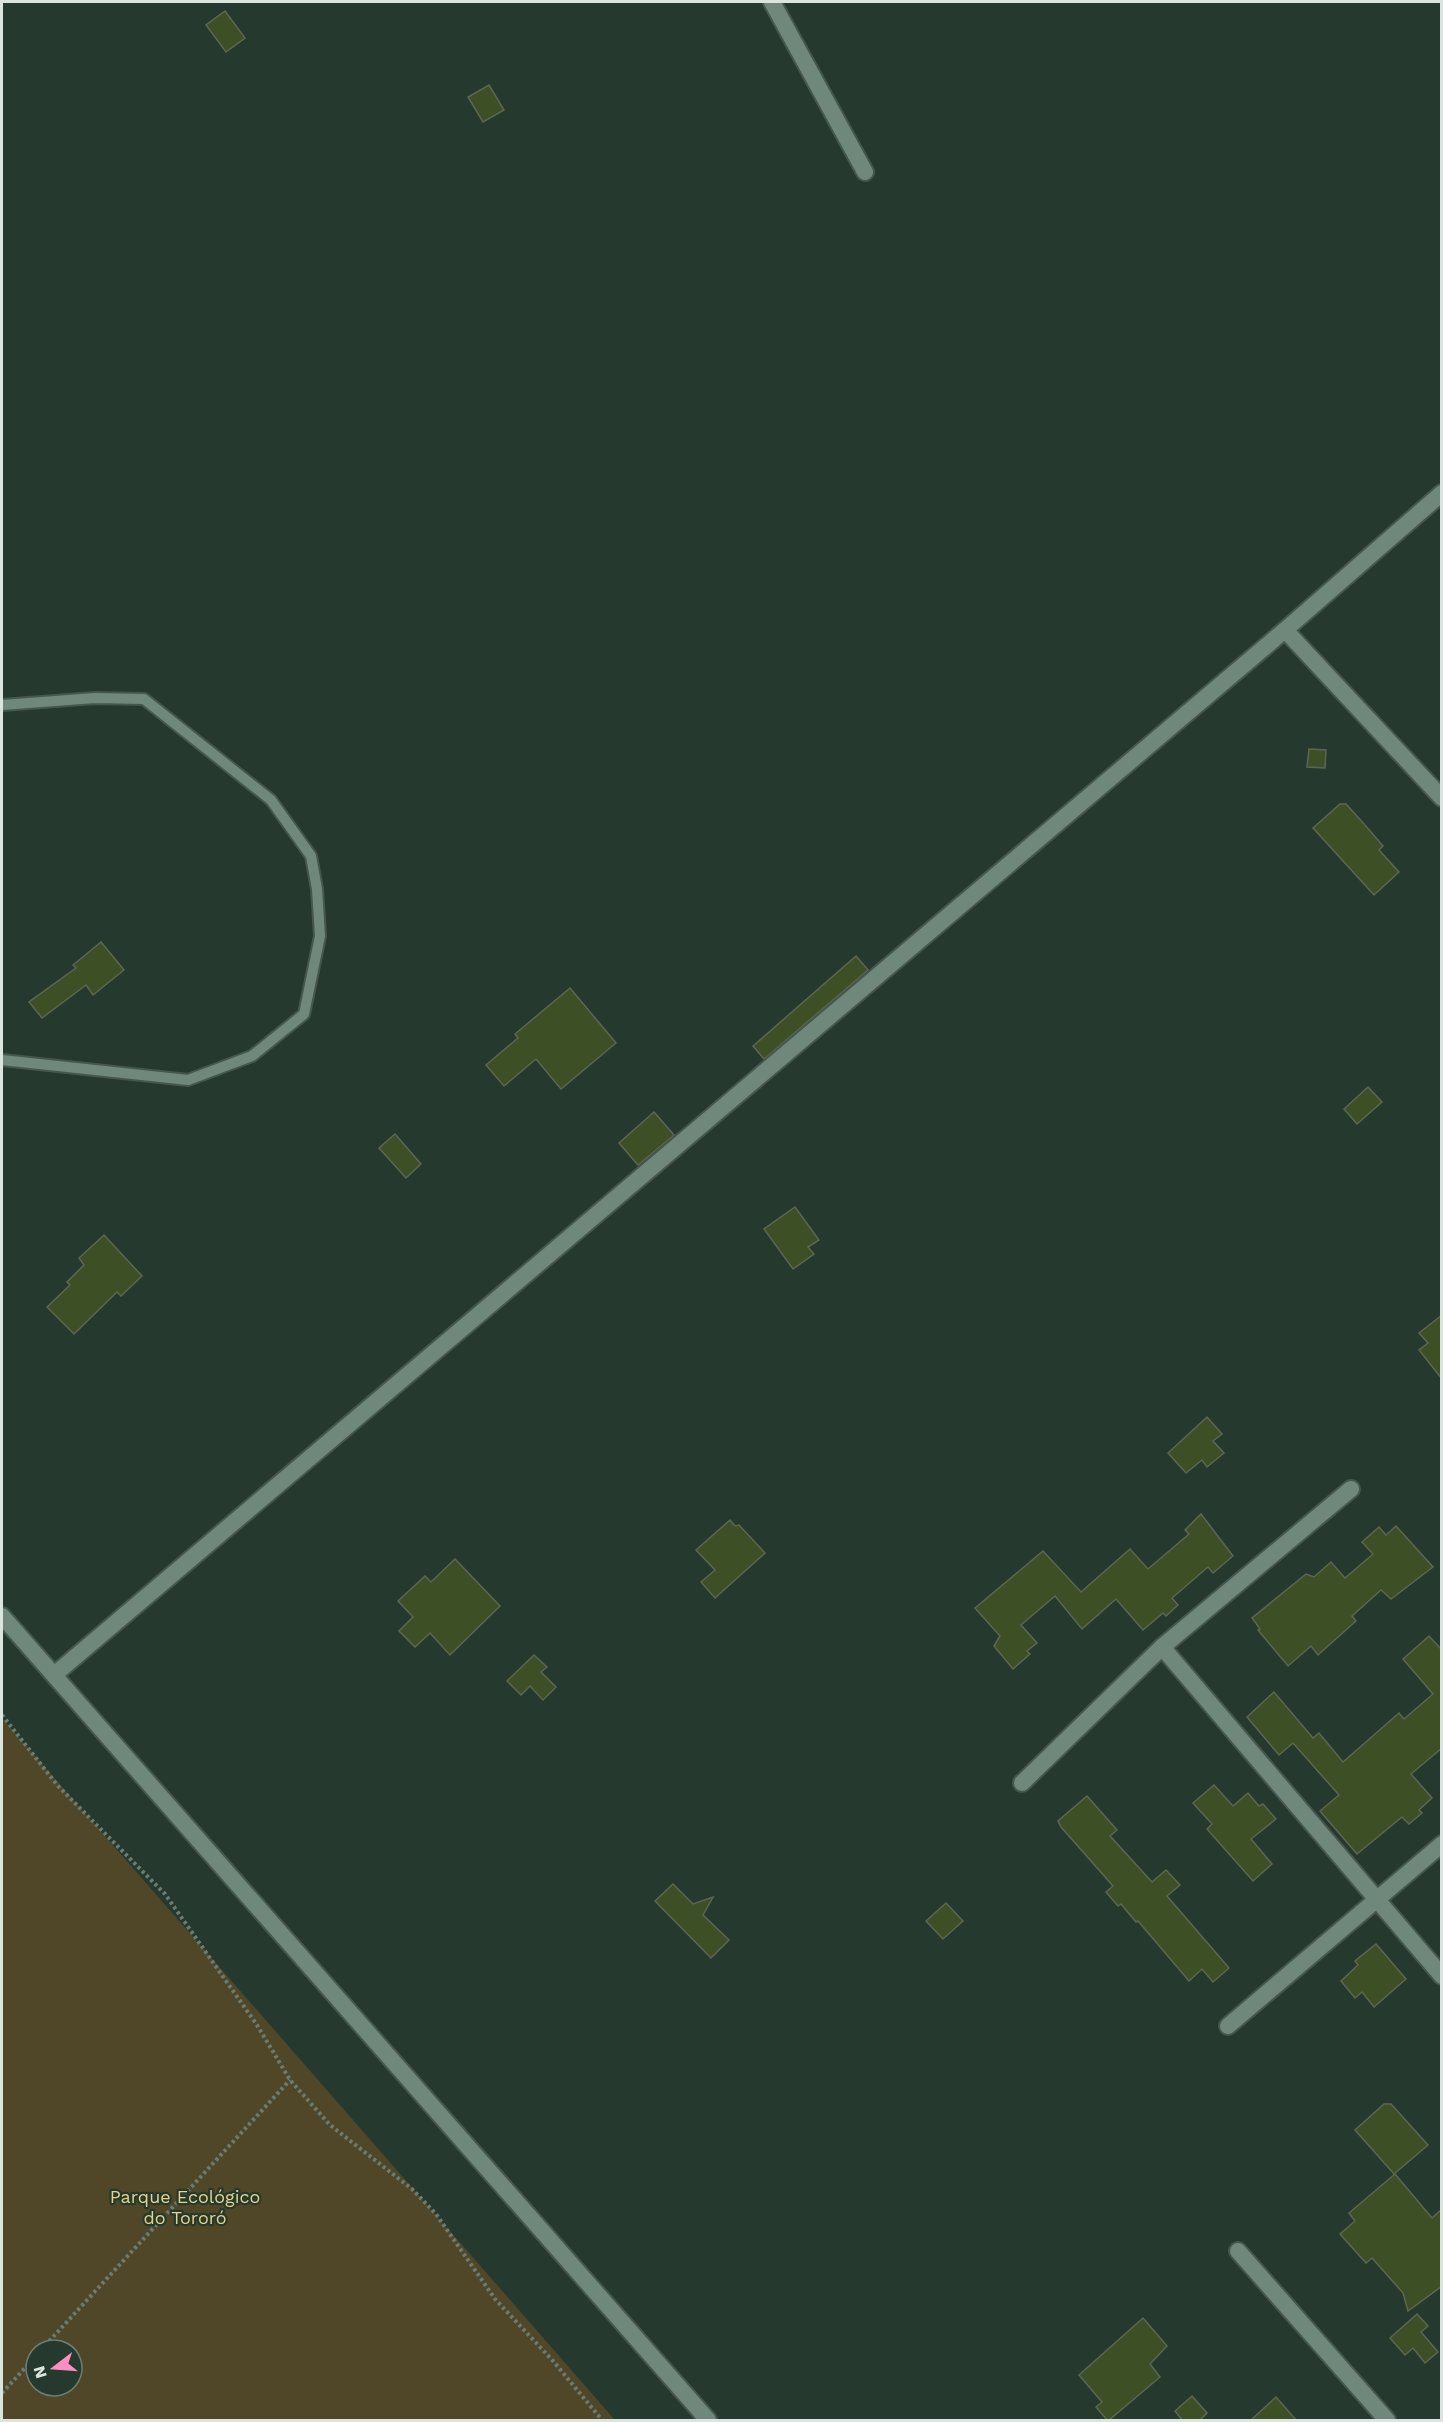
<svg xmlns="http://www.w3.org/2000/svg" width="1443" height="2422" font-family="'Work Sans',sans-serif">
	<rect width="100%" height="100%" fill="#25392f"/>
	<path fill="#504728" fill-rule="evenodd" d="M2,1718L615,2420H2ZM36,2350H72V2386H36Z"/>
	<g fill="#3d4f25" stroke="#5d6653" stroke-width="1.5">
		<polygon points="225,11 245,38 226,52 206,25"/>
		<polygon points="489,85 504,110 483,122 468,97"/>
		<polygon points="1309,749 1326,750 1325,768 1307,767"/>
		<polygon points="1340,804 1346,804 1365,825 1383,846 1379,850 1399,872 1374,895 1313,828"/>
		<polygon points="101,942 124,970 93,995 86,985 42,1018 29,1002 76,968 73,965"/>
		<polygon points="856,956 868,970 764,1059 753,1046"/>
		<polygon points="570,988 616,1043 561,1089 536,1059 504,1086 486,1065 518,1038 515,1034"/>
		<polygon points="1368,1087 1382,1102 1357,1124 1344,1109"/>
		<polygon points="654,1112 674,1135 638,1165 619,1143"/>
		<polygon points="395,1134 421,1164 406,1178 379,1148"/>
		<polygon points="795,1207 819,1240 808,1247 814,1254 793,1269 764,1229"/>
		<polygon points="104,1235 142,1276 121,1296 117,1292 74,1334 47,1307 70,1285 67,1282 84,1265 79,1258"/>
		<polygon points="1442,1315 1442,1379 1419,1350 1428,1343 1419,1333"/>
		<polygon points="1207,1417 1222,1434 1213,1441 1224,1453 1207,1467 1202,1460 1186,1473 1168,1453"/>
		<polygon points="1201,1514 1233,1556 1213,1573 1208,1567 1172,1598 1178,1605 1166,1616 1163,1613 1143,1630 1116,1599 1082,1629 1055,1596 1021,1625 1037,1643 1027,1651 1030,1654 1013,1669 994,1646 1000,1636 975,1608 1043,1551 1081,1592 1130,1549 1148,1569 1189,1534 1185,1530"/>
		<polygon points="730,1520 735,1526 739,1525 765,1553 715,1598 701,1582 715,1570 696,1550"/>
		<polygon points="1396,1526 1433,1567 1391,1599 1381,1590 1352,1616 1356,1621 1318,1655 1311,1646 1288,1666 1258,1630 1260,1629 1252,1618 1306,1574 1314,1577 1331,1562 1345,1578 1373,1554 1362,1542 1379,1527 1386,1535"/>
		<polygon points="455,1559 500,1606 450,1655 430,1633 415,1647 399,1631 413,1617 398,1601 425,1576 431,1582"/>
		<polygon points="1429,1636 1442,1650 1442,1748 1411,1774 1432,1798 1419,1810 1422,1813 1409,1824 1402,1817 1357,1854 1320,1811 1339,1795 1293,1743 1279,1755 1247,1717 1274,1692 1313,1738 1319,1733 1343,1762 1399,1713 1404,1719 1433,1694 1403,1659"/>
		<polygon points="534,1655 547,1667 541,1672 556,1687 543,1700 530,1686 521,1695 507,1681"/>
		<polygon points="1214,1785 1233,1806 1248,1793 1259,1806 1263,1804 1276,1819 1251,1839 1272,1864 1253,1881 1207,1829 1212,1824 1193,1803"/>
		<polygon points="1087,1796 1117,1830 1110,1836 1152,1882 1166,1870 1180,1885 1167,1896 1229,1968 1213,1982 1202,1969 1189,1981 1138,1921 1136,1922 1121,1904 1118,1906 1106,1892 1113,1886 1061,1827 1058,1821"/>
		<polygon points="673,1884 693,1904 713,1897 703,1915 729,1940 711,1958 655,1901"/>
		<polygon points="946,1903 963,1921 943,1939 926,1921"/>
		<polygon points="1376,1944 1406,1979 1374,2007 1362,1992 1355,1998 1341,1981 1358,1965 1355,1961"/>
		<polygon points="1384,2104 1391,2104 1428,2145 1394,2174 1355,2130"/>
		<polygon points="1395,2174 1432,2218 1442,2209 1442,2286 1408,2311 1403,2293 1372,2258 1366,2263 1340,2234 1355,2221 1349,2213"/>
		<polygon points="1417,2314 1428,2326 1421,2332 1438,2352 1425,2363 1413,2348 1405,2355 1390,2338"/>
		<polygon points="1143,2318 1167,2346 1150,2364 1160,2377 1108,2421 1096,2407 1102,2402 1079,2375"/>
		<polygon points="1192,2396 1207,2413 1199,2421 1183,2421 1175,2411"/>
		<polygon points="1276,2397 1297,2421 1250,2421"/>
	</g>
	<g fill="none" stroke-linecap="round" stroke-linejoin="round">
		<g stroke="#45574f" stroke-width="14">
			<polyline id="service" points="2,705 95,698 144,699 271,800 311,856 317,889 320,936 304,1014 252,1056 188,1080 2,1060"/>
		</g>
		<g stroke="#45574f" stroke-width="20">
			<g id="minor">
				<polyline points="772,2 865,172"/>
				<polyline points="1285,630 1442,798"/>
				<polyline points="2,1616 708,2420"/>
				<polyline points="1162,1647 1442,1976"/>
				<polyline points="54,1675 1285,630 1442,493"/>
				<polyline points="1022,1783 1162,1647 1351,1489"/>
				<polyline points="1228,2026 1442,1844"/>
				<polyline points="1238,2251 1387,2420"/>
			</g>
		</g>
		<g stroke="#6b7c73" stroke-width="4" stroke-dasharray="3 3" stroke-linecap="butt">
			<polyline points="2,1715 58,1786 165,1894 257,2025 290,2080 330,2125 412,2189 436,2214 495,2299 554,2362 602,2420"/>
			<polyline points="41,2350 290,2080"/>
			<polyline points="2,2393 36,2356"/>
		</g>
		<use href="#service" stroke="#70877b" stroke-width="10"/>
		<use href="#minor" stroke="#70877b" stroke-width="16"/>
	</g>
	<g text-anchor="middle" stroke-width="4.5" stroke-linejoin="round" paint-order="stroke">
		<g font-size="18" fill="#e7d285" stroke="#25392f">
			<text x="185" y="2203">Parque Ecológico<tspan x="185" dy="21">do Tororó</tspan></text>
		</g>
	</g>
	<rect width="1443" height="2422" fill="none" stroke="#d9e5de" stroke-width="6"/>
	<g transform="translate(54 2368) rotate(253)"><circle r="28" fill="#25392f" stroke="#6d7e75" stroke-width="1.5"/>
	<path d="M0-4.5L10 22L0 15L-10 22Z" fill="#fc8fc1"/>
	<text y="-9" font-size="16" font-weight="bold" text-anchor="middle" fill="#d9e5de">N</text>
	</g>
</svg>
